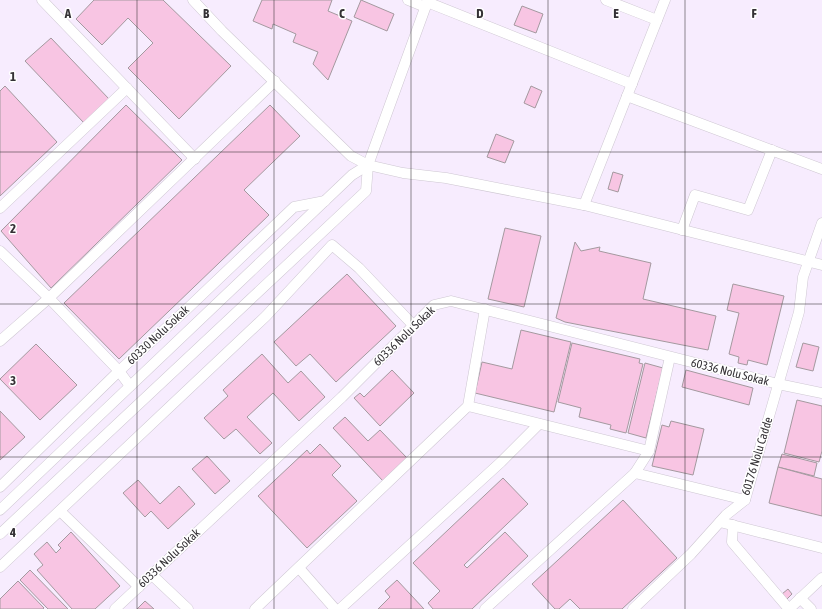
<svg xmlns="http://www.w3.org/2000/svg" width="822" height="609" font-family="'Asap Condensed',sans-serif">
	<rect width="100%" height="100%" fill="#fcf9fe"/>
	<rect fill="#f7ecfe" x="0" y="0" width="822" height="609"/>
	<g fill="#f8c5e3" stroke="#a4999f">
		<polygon points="94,0 163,0 231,66 179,119 128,68 153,43 128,18 102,45 76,19"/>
		<polygon points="262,0 332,0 328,11 352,21 328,80 313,64 318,52 293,42 296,34 273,24 272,29 253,21"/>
		<polygon points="361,0 394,14 387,31 354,17"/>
		<polygon points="522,6 543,14 536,33 514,25"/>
		<polygon points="51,38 109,99 84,123 25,61"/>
		<polygon points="5,86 57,142 0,196 0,91"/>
		<polygon points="531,86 542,91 535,108 524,103"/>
		<polygon points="126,105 182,160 51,288 1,231"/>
		<polygon points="270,105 300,136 244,190 269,215 119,359 64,303"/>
		<polygon points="496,134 514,141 505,163 487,157"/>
		<polygon points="613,172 623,175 618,192 608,189"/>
		<polygon points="505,228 541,236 524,307 488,299"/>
		<polygon points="575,242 581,251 600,247 599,251 651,263 643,299 716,316 708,350 565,322 556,318"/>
		<polygon points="347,274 396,326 336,382 310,354 296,366 274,342"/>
		<polygon points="733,284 784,296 767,365 748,360 747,365 738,363 739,357 729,354 739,313 727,310"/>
		<polygon points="521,330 571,342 554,412 475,393 482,362 512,369"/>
		<polygon points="572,343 640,359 639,363 643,364 626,433 610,429 611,425 579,417 581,408 558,402"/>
		<polygon points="803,343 819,347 813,371 796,367"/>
		<polygon points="36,344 77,385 40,420 0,379"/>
		<polygon points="262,354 288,383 301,371 325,397 299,421 273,393 247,417 272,443 260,454 236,429 224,439 204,418 228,396 223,390"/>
		<polygon points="645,363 663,368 646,438 628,433"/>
		<polygon points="392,370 414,393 380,426 354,398 360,393 364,397"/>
		<polygon points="686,370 753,388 749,405 682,387"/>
		<polygon points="797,400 822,406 822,451 819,462 784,453"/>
		<polygon points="0,411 25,437 0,460"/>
		<polygon points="345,417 368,441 380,430 407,458 383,481 333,428"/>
		<polygon points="671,421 704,429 693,475 652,466 662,425 669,427"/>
		<polygon points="320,444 341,466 332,475 357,501 307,548 258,496 307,450 310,454"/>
		<polygon points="782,454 817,463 814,476 778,467"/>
		<polygon points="207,456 230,481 215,494 192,469"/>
		<polygon points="778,467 822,479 822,516 769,503"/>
		<polygon points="503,478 528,504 464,565 467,568 505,532 528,556 472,609 433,609 428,603 440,591 413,563"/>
		<polygon points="138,480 160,504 179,486 195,504 168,529 151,511 145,517 123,493"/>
		<polygon points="623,500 677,558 622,609 580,609 570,599 559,609 555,609 532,584"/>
		<polygon points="71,532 120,586 95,609 72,609 37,570 43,565 34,554 47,542 56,553 61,548 58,545"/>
		<polygon points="30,570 68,609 48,609 20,580"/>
		<polygon points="397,580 424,609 378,609 390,597 385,591"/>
		<polygon points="18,581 44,608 43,609 0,609 0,599"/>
		<polygon points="788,589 792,594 786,600 782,594"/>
		<polygon points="145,601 154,609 137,609"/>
	</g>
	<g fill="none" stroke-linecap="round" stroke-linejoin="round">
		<g stroke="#cec7d2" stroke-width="11">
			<g id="minor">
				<polyline points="42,0 195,159"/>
				<polyline points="193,0 222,31 351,156 368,165 403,173 446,178 584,205 822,265"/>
				<polyline points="408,0 425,7"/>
				<polyline points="606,0 657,20"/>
				<polyline points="427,2 632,84"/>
				<polyline points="627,96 822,169"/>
				<polyline points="584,205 665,0"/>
				<polyline points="0,208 127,88"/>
				<polyline points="682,230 695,195 748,210 772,150"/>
				<polyline points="0,251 49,298 119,371 130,386"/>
				<polyline points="0,341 49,298 275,81"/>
				<polyline points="468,406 649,451 635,473 745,500"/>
				<polyline points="649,451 670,357"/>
				<polyline points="0,487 119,371 189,307 294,207 325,201"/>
				<polyline points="0,510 352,175 368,165"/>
				<polyline points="60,511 139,587"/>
				<polyline points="720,522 822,548"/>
				<polyline points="733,525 732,542 789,609"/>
				<polyline points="0,534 366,191 368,165 428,0"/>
				<polyline points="0,567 266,316 332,245 359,268 413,325"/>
				<polyline points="299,568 335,609"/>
				<polyline points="152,575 188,609"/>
				<polyline points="800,598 811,609"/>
				<polyline points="115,609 342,397 434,305 451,301 778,384 822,393"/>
				<polyline points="255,609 468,406 485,309"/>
				<polyline points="340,609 501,462 539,424"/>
				<polyline points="485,609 635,473"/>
				<polyline points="633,609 691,554 726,515 745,500 799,312 803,277 822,223"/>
				<polyline points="789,609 822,578"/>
			</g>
		</g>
		<use href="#minor" stroke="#fff" stroke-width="10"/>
	</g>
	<path fill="none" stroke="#343135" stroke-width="1" stroke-opacity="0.55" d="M137,0V609M274,0V609M411,0V609M548,0V609M685,0V609M0,152H822M0,304H822M0,457H822"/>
	<g text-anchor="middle" stroke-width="3" stroke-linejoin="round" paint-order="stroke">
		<g font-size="12" fill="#343135" stroke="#fff">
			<text transform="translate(158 335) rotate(-43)" y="4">60330 Nolu Sokak</text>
			<text transform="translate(404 336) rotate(-44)" y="4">60336 Nolu Sokak</text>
			<text transform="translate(730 372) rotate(14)" y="4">60336 Nolu Sokak</text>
			<text transform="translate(757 456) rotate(-73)" y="4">60176 Nolu Cadde</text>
			<text transform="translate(169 558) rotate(-43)" y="4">60336 Nolu Sokak</text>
		</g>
	</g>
	<g font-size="13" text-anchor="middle" font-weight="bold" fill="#343135" stroke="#fff" stroke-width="3" stroke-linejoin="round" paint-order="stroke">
		<text x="68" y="18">A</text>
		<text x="206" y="18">B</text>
		<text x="342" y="18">C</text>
		<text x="480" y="18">D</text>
		<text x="616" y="18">E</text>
		<text x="754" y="18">F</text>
		<text x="13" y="81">1</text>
		<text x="13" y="233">2</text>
		<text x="13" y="385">3</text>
		<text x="13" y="537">4</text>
	</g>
</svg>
